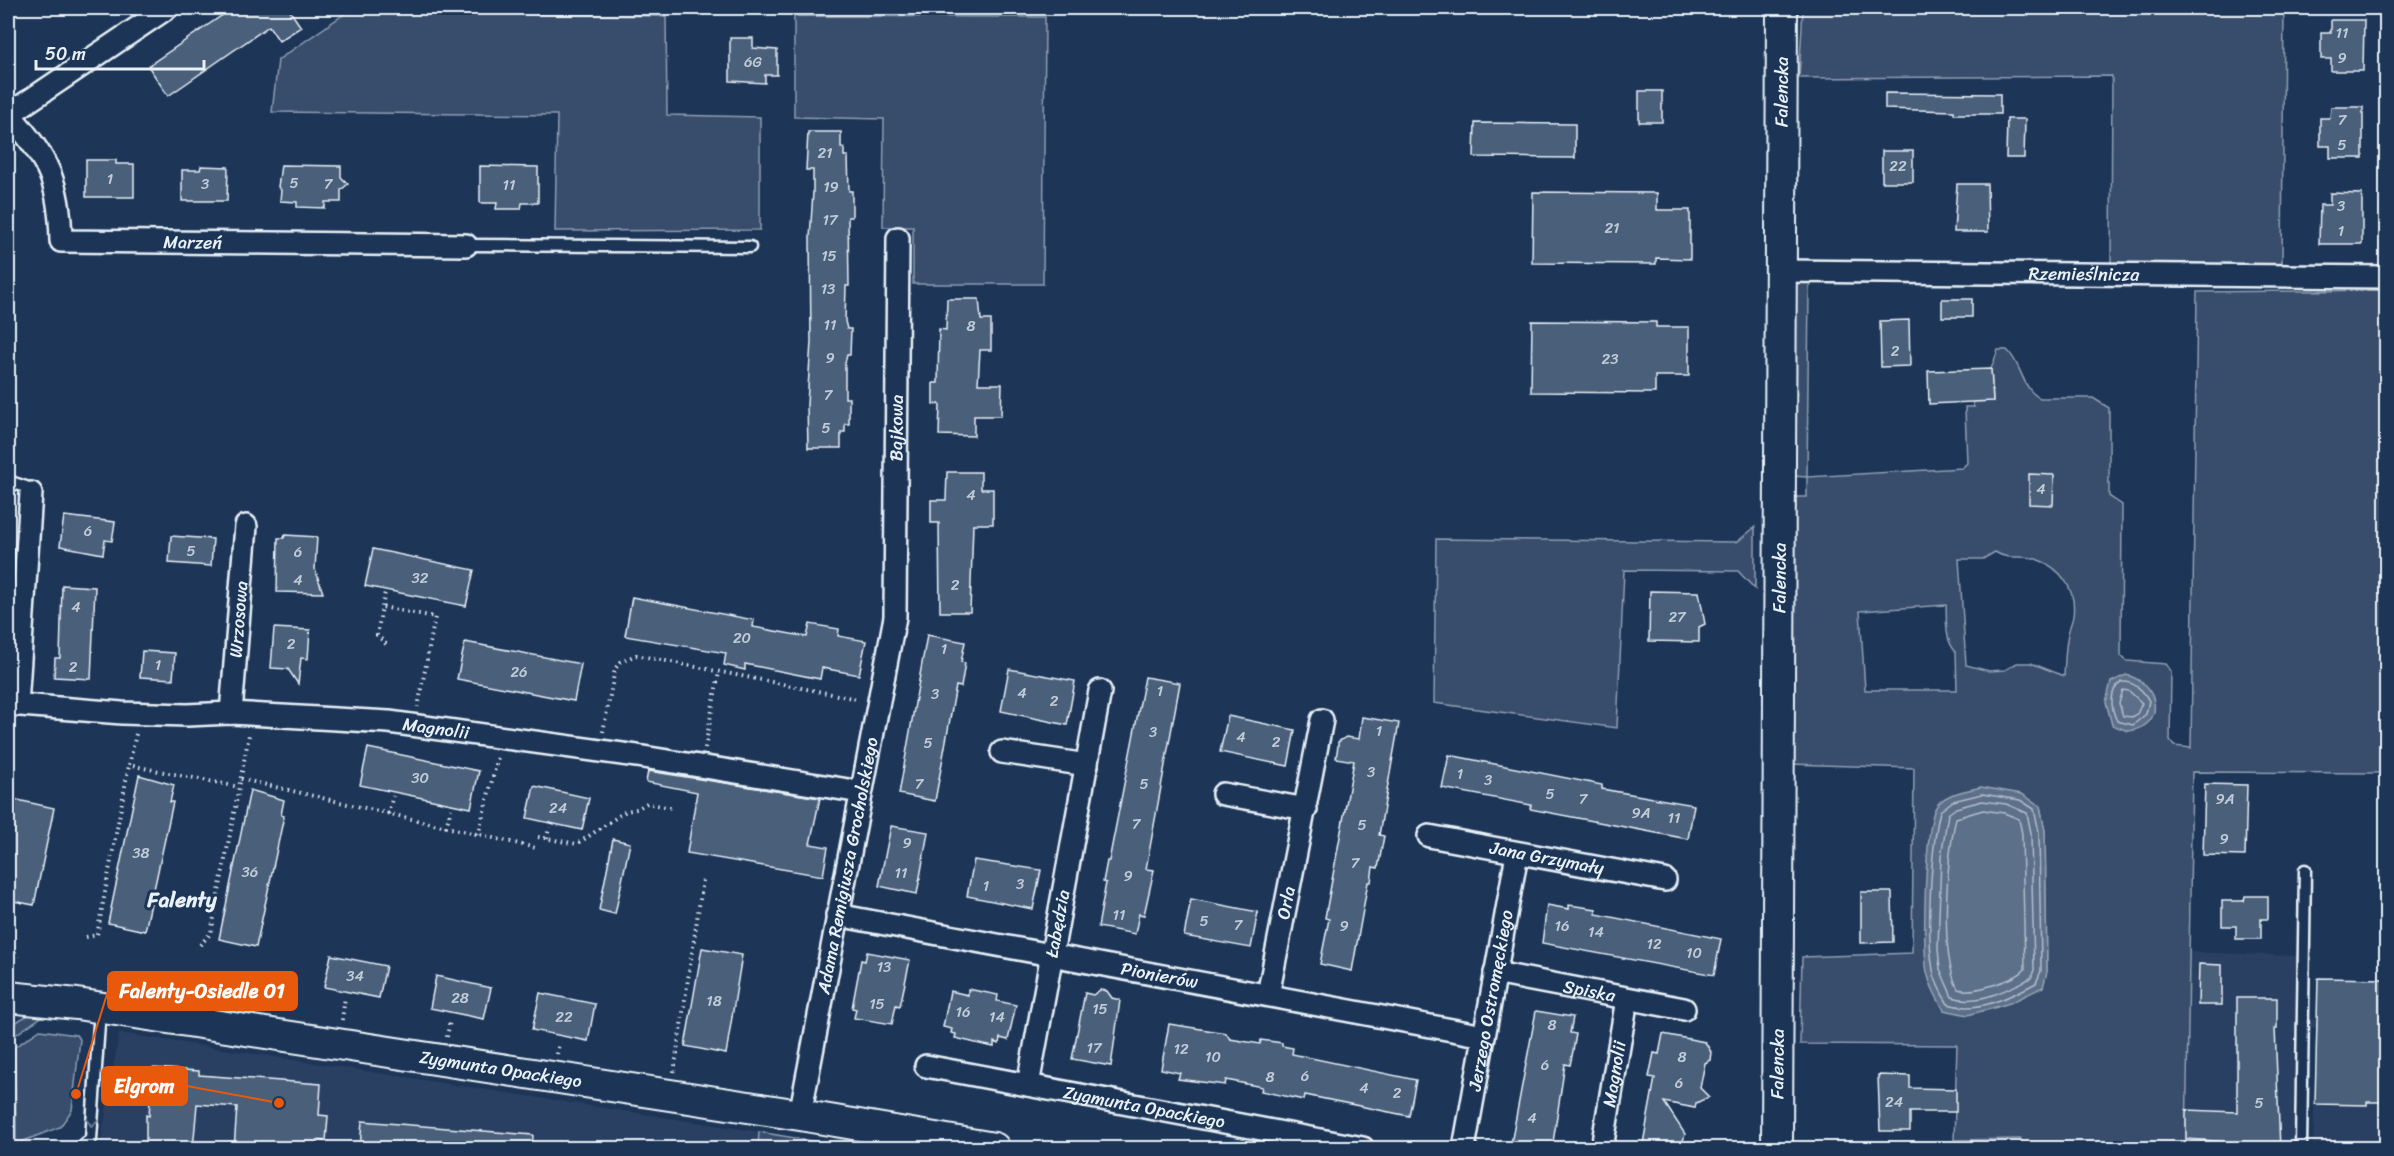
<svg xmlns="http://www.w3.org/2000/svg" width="2394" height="1156" font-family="Sriracha,sans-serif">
	<rect width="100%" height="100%" fill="#1d3557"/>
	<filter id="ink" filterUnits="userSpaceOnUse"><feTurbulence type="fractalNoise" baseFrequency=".0167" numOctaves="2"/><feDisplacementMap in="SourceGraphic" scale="12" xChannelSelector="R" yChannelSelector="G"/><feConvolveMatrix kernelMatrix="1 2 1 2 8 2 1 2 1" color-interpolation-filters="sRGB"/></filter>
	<g filter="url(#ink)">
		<g fill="#2a4162">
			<polygon points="2189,952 2296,956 2293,1148 2186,1148"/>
			<polygon points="2318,978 2386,978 2386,1148 2313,1148 2316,1028 2311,1027 2311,1018 2317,1018"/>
			<polygon points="119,1033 759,1132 758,1148 100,1148"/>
		</g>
		<g fill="#374d6c" stroke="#909fb2" stroke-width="1.5" fill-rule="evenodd">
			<polygon points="353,8 408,8 413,13 666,16 667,115 760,117 760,230 555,231 557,115 272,112 278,60"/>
			<polygon points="1803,8 2284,8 2282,264 2111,265 2112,76 1799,78"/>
			<polygon points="794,16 1045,17 1043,284 913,284 913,227 883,227 884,119 794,117"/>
			<path d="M1813,282L1809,288L1807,477L1962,468L1967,463L1965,407H1974L1972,402L1993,401L1991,369L1998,350H2007C2022,364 2022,390 2040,398H2093L2109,408V496L2122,505L2121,656L2127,661L2166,664L2171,671L2170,741L2174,746L2191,748L2197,292L2386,290V773L2192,772L2186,1148H2022L2021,1139L1954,1140L1957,1045L1800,1044L1802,957L1912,953L1914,768L1790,764L1792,497H1807V477L1793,476L1795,283ZM1995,552C2009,561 2021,554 2036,559C2060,567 2077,589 2073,616C2072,622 2069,628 2068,634C2065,648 2065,662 2064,676L2031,663H2017L2005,670L1989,671L1966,665L1959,559H1983ZM1946,605C1947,621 1944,640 1956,652L1957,690H1865L1860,611ZM2040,806L2045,831L2047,972C2012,1002 1993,1019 1944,1010Z"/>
			<polygon points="1755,527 1755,589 1738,571 1624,570 1617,728 1434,703 1436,539 1737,542"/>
			<path d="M34,1013H47L8,1040C7,1025 21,1018 34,1013Z"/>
			<polygon points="40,1030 76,1035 80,1039 72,1110 60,1127 21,1142 16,1141 15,1047"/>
			<polygon points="759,1132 855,1148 758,1148"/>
		</g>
		<g fill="#5d7089" stroke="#95a4b5" stroke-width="1.5">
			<path d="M2126,675C2160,683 2167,727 2128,731L2112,725L2106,702L2111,682Z"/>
			<path d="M1981,787L2022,794L2040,806L2045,831L2047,972L2043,987L2010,1003L1968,1015L1944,1010C1937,998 1930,986 1927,972C1922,949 1925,825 1936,807C1944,793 1966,791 1981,787Z"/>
		</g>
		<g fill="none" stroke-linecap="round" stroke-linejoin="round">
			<g stroke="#b0bdcc" stroke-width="1.5">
				<path d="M2122,682C2134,681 2144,691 2149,701L2146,714L2133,725L2117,721C2111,709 2108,690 2122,682Z"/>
				<polygon points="2123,690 2129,691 2142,703 2137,714 2132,717 2123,716 2119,703"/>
				<path d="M1982,794L2020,800L2034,809L2039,832L2041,971L2036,983C2010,997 1977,1014 1948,1004C1941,993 1935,982 1933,970C1926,931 1931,849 1940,811L1953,801Z"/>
				<path d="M1982,801L2006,804L2027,813L2031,833L2034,970L2031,978C2008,989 1978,1006 1952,997L1940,969L1938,949L1941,856L1948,814L1956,808Z"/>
				<path d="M1983,810L2004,813L2019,819L2022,834L2025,969C2016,980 1972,994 1958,989C1939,954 1947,858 1956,818Z"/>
			</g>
		</g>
		<g fill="#495e7a" stroke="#e8f1f8" stroke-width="1.5">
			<polygon points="233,8 295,8 290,11 301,27 279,41 269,26 168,96 148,66"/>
			<polygon points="2331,20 2364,20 2363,71 2331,71 2331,59 2321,59 2321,32 2331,32"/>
			<polygon points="730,38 753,38 753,48 777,50 777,75 765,75 765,83 730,81"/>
			<rect x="1639" y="91" width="23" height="31"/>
			<polygon points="1885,93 2000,94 2000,114 1954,114 1954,111 1885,109"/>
			<polygon points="2331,107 2363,107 2363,158 2330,158 2330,146 2320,146 2320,118 2330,118"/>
			<polygon points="2007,119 2025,119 2024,158 2006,158"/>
			<polygon points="1475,123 1575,124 1575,158 1474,157"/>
			<polygon points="808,132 841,132 841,148 844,148 844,156 848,156 849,191 852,191 852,217 848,217 849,286 846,286 845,321 847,329 851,329 850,355 847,355 845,363 845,398 849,398 849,424 845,424 845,432 841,432 841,448 808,448 807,404 811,342 810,238 813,192 813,170 806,170"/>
			<rect x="1882" y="151" width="31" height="31"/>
			<polygon points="86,160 116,160 116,164 134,164 134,197 86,197"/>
			<polygon points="281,165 341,166 341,177 348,184 341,190 341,202 325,202 325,208 297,207 297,202 280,201 281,190 278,187"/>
			<polygon points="201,166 228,167 227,201 182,201 182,170 200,170"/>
			<polygon points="480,166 538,167 538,203 522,203 521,209 496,209 497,203 480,203"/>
			<polygon points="1957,184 1987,184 1988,232 1954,232"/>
			<polygon points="1533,192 1657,193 1657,210 1690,210 1690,259 1656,258 1656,264 1532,263"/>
			<polygon points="2330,193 2362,194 2362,244 2319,244 2320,205 2330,205"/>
			<polygon points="947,299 979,299 981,320 991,320 991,350 980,350 978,384 1002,384 1001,416 974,416 974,436 939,435 940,404 933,404 933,383 938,383 939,329 946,330"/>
			<rect x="1942" y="299" width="30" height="18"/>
			<polygon points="1909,320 1910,366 1881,367 1880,321"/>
			<polygon points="1532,321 1656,322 1656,327 1689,327 1689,376 1655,376 1655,393 1531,392"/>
			<polygon points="1991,369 1993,401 1929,404 1928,371"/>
			<polygon points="947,472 981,472 981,489 993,489 993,524 973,524 970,612 940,612 939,523 931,523 931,500 946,500"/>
			<polygon points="2029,474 2054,475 2053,505 2029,504"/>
			<polygon points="64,516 115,522 112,541 105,540 103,554 60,546"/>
			<polygon points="285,535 317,537 315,569 323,593 277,592 278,538 284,538"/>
			<polygon points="171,536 213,539 211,566 169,563"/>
			<polygon points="373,549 474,570 466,606 365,586"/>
			<polygon points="62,585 95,587 91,679 54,677 55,658 60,658"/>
			<polygon points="1650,591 1699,592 1705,624 1699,627 1699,642 1649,641"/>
			<polygon points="632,597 754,620 753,627 807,637 810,624 839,629 838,636 866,641 859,675 822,668 820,679 745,664 745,670 724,665 726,653 625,636"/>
			<polygon points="274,628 310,630 308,659 301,658 298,684 288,669 271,668"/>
			<polygon points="927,635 965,642 961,662 965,663 961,687 956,686 935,801 899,794"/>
			<polygon points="465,642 581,664 574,701 457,679"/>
			<polygon points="142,651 175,653 173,679 140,677"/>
			<polygon points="1009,669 1075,681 1067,725 1001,711"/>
			<polygon points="1145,677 1180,683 1146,869 1154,870 1144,915 1139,914 1135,934 1098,927 1106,883 1103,882 1107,861 1109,861"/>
			<polygon points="1228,716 1295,730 1288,766 1220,752"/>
			<polygon points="1362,717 1399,723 1379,835 1384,836 1378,868 1373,867 1371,882 1368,882 1352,971 1320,964 1329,919 1325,918 1354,761 1336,758 1338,746 1338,742 1346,737 1359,739"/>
			<polygon points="368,748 479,771 471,808 360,785"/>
			<polygon points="1449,755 1602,785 1602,789 1694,805 1688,839 1530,809 1531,805 1442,788"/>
			<polygon points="648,771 820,798 810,844 828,847 823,876 687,853 697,792 646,782"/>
			<polygon points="139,775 174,785 170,802 173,802 145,931 108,923"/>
			<polygon points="2205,784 2247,785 2245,856 2203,855"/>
			<polygon points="534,786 589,798 582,830 527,818"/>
			<polygon points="250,790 284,800 281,815 284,816 256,947 219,939"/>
			<polygon points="13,799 54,808 34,905 8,900 8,828"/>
			<polygon points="891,826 928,832 917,894 879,886"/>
			<polygon points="613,839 630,843 615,914 599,910"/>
			<polygon points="974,860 1041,870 1033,909 967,896"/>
			<polygon points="1861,892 1892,892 1893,942 1861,943"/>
			<polygon points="2245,896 2268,896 2268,919 2261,919 2261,939 2236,939 2236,926 2222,926 2222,901 2244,901"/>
			<polygon points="1191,899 1258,912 1251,948 1184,936"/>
			<polygon points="1547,905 1569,909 1569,905 1583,907 1596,909 1596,914 1721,939 1714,975 1542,943"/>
			<polygon points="702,948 742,955 726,1054 685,1046"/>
			<polygon points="867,952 910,960 900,1006 896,1005 892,1024 854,1018 856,1009 852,1008 861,960 865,961"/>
			<polygon points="331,955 386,966 379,998 324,987"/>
			<polygon points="2199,964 2222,965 2222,1005 2198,1005"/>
			<polygon points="436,976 491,988 484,1019 430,1008"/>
			<polygon points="2318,978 2386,979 2386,1102 2367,1102 2367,1105 2315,1104"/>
			<polygon points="968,989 998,995 997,1001 1016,1005 1008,1040 1000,1038 999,1044 994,1042 994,1047 984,1045 955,1038 956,1034 951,1033 952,1029 943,1027 950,991 968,995"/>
			<polygon points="1100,990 1107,991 1112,998 1120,1000 1111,1066 1072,1059 1085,993 1093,995"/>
			<polygon points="540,993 595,1004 588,1041 532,1030"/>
			<polygon points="2237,998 2277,998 2277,1028 2275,1028 2280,1149 2230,1149 2230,1142 2186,1139 2186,1110 2237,1112"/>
			<polygon points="1536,1011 1573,1017 1570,1033 1576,1034 1573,1051 1570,1065 1565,1064 1552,1149 1510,1149"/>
			<polygon points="1169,1024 1226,1033 1230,1039 1260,1044 1261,1040 1282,1043 1282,1046 1293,1048 1292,1054 1416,1080 1409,1116 1305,1095 1304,1100 1261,1091 1262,1087 1226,1080 1225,1085 1178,1079 1180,1073 1161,1069"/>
			<polygon points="1663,1034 1705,1042 1711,1052 1710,1060 1705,1063 1700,1088 1709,1097 1696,1103 1695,1108 1664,1102 1685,1134 1683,1141 1679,1149 1642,1149 1655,1078 1649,1077 1654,1053 1659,1054"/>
			<polygon points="152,1068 199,1071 199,1075 321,1084 319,1115 328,1116 326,1141 317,1140 317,1145 276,1142 276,1149 234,1149 237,1107 197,1104 193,1149 146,1149 146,1115 149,1116"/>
			<polygon points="1878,1075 1910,1076 1910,1088 1956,1089 1956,1112 1910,1112 1910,1131 1880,1131"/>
			<polygon points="362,1121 533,1135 532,1149 360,1149"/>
		</g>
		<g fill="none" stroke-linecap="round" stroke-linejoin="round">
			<g stroke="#e8f1f8" stroke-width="15">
				<g id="lane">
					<polyline points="466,245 750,247"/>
					<polyline points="8,481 26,487 31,493"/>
					<polyline points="80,1148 91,1139 100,1010"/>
					<polyline points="2301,1148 2305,870"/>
				</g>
			</g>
			<g stroke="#e8f1f8" stroke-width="26">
				<g id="street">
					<path id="s1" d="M9,114C48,159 60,182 61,241L466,245"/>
					<polyline points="8,115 167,8"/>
					<path id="s2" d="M1781,271L2386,277"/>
					<path id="s3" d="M8,704L122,713L187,715L231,713L389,722L637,756L861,792"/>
					<polyline points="17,705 31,493"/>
					<path id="s4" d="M231,713L246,526"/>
					<polyline points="1002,752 1087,765"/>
					<polyline points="1223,794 1306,809"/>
					<path id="s5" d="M1429,836L1665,880"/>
					<path id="s6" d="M837,915L1484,1036"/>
					<path id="s7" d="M1495,973L1684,1009"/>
					<path id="s8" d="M1268,995L1322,720"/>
					<path id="s9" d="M926,1066L1363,1148"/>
					<path id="s10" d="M1028,1085L1100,691"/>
					<path id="s11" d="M800,1115L895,617L898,238"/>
					<path id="s12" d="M1464,1148L1517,854"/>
					<path id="s13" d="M1602,1148L1627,999"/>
				</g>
			</g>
			<g stroke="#e8f1f8" stroke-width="34">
				<g id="secondary">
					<path id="s14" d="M8,997L77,1004L800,1115L994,1148"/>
					<path id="s15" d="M1777,1148L1782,8"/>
				</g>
			</g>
			<g stroke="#e8f1f8" stroke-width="4" stroke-dasharray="1.5 4.5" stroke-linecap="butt">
				<polyline points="382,607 385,592"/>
				<polyline points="386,644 377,635 382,607 435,617 418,707"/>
				<polyline points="603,732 615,669 620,662 636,655 857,699"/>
				<polyline points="136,734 129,765 239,787"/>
				<polyline points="8,736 9,725"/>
				<polyline points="705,748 719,672"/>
				<polyline points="241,779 536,848"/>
				<polyline points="388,814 393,796"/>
				<polyline points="446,827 451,809"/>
				<polyline points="478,835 498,757"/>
				<polyline points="538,837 577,844 626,811 637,809 647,803 671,808"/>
				<polyline points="547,839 549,827"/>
				<polyline points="86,937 97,935 129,765"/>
				<polyline points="8,942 18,957"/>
				<polyline points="200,945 211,933 249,735"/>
				<polyline points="342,1020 345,997"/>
				<polyline points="447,1037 450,1020"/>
				<polyline points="557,1054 559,1043"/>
				<polyline points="674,1072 703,880"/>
			</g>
			<use href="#lane" stroke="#1d3557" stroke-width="10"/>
			<use href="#street" stroke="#1d3557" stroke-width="21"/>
			<use href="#secondary" stroke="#1d3557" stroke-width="30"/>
		</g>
		<defs><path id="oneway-chevron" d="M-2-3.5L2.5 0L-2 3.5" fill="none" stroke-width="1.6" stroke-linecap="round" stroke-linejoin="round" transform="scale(1.5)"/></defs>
		<use stroke="#64778f" href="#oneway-chevron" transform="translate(92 1123) rotate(94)"/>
	</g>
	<g text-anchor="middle" stroke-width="6" stroke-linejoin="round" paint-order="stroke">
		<g font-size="15" fill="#c0ccd8">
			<text x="2342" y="38">11</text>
			<text x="2342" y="63">9</text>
			<text x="753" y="67">6G</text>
			<text x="2342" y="125">7</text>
			<text x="2342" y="150">5</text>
			<text x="825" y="158">21</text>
			<text x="1898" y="171">22</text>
			<text x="110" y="184">1</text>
			<text x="294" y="188">5</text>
			<text x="205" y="189">3</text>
			<text x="328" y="189">7</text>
			<text x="509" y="190">11</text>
			<text x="831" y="192">19</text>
			<text x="2341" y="211">3</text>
			<text x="830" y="225">17</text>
			<text x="1612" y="233">21</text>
			<text x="2341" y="236">1</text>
			<text x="829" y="261">15</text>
			<text x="828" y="294">13</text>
			<text x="830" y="330">11</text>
			<text x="971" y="331">8</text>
			<text x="1895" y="356">2</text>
			<text x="830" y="363">9</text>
			<text x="1610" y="364">23</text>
			<text x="828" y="400">7</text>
			<text x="826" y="433">5</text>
			<text x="2041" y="494">4</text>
			<text x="971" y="500">4</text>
			<text x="88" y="536">6</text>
			<text x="191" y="556">5</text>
			<text x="298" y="557">6</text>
			<text x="420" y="583">32</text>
			<text x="298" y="585">4</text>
			<text x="955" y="590">2</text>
			<text x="76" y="612">4</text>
			<text x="1677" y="622">27</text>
			<text x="742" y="643">20</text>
			<text x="291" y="649">2</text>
			<text x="944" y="654">1</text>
			<text x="158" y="670">1</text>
			<text x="73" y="672">2</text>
			<text x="519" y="677">26</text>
			<text x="1160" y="696">1</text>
			<text x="1022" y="698">4</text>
			<text x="935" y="699">3</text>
			<text x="1054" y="706">2</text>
			<text x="1379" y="736">1</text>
			<text x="1153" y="737">3</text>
			<text x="1241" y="742">4</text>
			<text x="1276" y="747">2</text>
			<text x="928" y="748">5</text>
			<text x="1371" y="777">3</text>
			<text x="1460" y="779">1</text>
			<text x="420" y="783">30</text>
			<text x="1488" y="785">3</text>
			<text x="919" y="789">7</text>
			<text x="1144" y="789">5</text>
			<text x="1550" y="799">5</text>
			<text x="1583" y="804">7</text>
			<text x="2225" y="804">9A</text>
			<text x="558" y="813">24</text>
			<text x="1641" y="818">9A</text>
			<text x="1674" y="823">11</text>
			<text x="1136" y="829">7</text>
			<text x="1362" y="830">5</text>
			<text x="2224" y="844">9</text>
			<text x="907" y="848">9</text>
			<text x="141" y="858">38</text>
			<text x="1355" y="868">7</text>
			<text x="250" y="877">36</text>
			<text x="901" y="878">11</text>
			<text x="1128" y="881">9</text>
			<text x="1020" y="889">3</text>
			<text x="986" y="891">1</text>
			<text x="1119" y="920">11</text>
			<text x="1204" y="926">5</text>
			<text x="1238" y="930">7</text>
			<text x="1344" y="931">9</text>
			<text x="1562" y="931">16</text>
			<text x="1596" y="937">14</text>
			<text x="1654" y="949">12</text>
			<text x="1694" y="958">10</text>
			<text x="884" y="972">13</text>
			<text x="355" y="981">34</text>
			<text x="460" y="1003">28</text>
			<text x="714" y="1006">18</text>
			<text x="877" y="1009">15</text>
			<text x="1100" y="1014">15</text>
			<text x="963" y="1017">16</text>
			<text x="564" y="1022">22</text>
			<text x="997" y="1022">14</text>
			<text x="1552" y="1030">8</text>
			<text x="1094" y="1053">17</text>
			<text x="1181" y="1054">12</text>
			<text x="1213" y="1062">10</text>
			<text x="1682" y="1062">8</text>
			<text x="1545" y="1070">6</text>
			<text x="1305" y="1081">6</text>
			<text x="1270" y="1082">8</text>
			<text x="1679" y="1088">6</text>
			<text x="1364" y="1093">4</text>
			<text x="1397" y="1098">2</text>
			<text x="1894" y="1107">24</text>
			<text x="2259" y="1108">5</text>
			<text x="1532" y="1123">4</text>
		</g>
		<g font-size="18" fill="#e8f1f8" stroke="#1d3557">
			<text dy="6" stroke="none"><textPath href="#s15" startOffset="1056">Falencka</textPath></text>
			<text dy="6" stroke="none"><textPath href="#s1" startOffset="273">Marzeń</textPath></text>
			<text dy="6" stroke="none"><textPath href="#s2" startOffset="303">Rzemieślnicza</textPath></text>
			<text dy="6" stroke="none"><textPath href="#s11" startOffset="696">Bajkowa</textPath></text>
			<text dy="6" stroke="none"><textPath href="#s15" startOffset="570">Falencka</textPath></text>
			<text dy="6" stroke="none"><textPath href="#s4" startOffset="94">Wrzosowa</textPath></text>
			<text dy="6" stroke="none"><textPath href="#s3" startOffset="429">Magnolii</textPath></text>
			<text dy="6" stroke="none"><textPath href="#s5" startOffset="120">Jana Grzymały</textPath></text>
			<text dy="6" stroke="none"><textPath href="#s11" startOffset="254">Adama Remigiusza Grocholskiego</textPath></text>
			<text dy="6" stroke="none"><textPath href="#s8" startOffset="94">Orla</textPath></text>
			<text dy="6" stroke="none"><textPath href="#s10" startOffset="164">Łabędzia</textPath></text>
			<text dy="6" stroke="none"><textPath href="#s6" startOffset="328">Pionierów</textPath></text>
			<text dy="6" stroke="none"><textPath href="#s7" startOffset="96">Spiska</textPath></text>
			<text dy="6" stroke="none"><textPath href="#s12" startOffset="150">Jerzego Ostromęckiego</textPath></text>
			<text dy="6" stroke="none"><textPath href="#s15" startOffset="84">Falencka</textPath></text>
			<text dy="6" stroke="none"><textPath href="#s14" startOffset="498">Zygmunta Opackiego</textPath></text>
			<text dy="6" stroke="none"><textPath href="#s13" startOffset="75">Magnolii</textPath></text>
			<text dy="6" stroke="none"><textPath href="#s9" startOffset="222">Zygmunta Opackiego</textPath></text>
		</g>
		<g font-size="21" font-weight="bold" fill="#e8f1f8" stroke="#1d3557">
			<text x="182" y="907">Falenty</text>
		</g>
	</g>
	<path fill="none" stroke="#e8590c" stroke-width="2" d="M76 1094L108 991M279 1103L187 1086"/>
	<g fill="#e8590c" stroke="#1d3557" stroke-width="2">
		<circle cx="76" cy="1094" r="6"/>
		<circle cx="279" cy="1103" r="6"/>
	</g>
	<g fill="#e8590c" stroke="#e8590c" stroke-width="2">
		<rect x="108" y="972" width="189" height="38" rx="6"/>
		<rect x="102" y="1067" width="85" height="38" rx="6"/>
	</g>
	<g font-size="20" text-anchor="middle" font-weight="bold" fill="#fff">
		<text x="202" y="998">Falenty-Osiedle 01</text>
		<text x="144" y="1093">Elgrom</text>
	</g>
	<rect width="2394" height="1156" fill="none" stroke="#1d3557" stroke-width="30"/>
	<rect x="15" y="15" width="2364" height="1126" fill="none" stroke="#e8f1f8" stroke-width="2" filter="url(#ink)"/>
	<path d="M36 60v9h168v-9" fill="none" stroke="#e8f1f8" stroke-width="3"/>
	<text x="45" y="60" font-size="18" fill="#e8f1f8" stroke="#1d3557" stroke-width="4.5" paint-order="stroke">50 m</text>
</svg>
